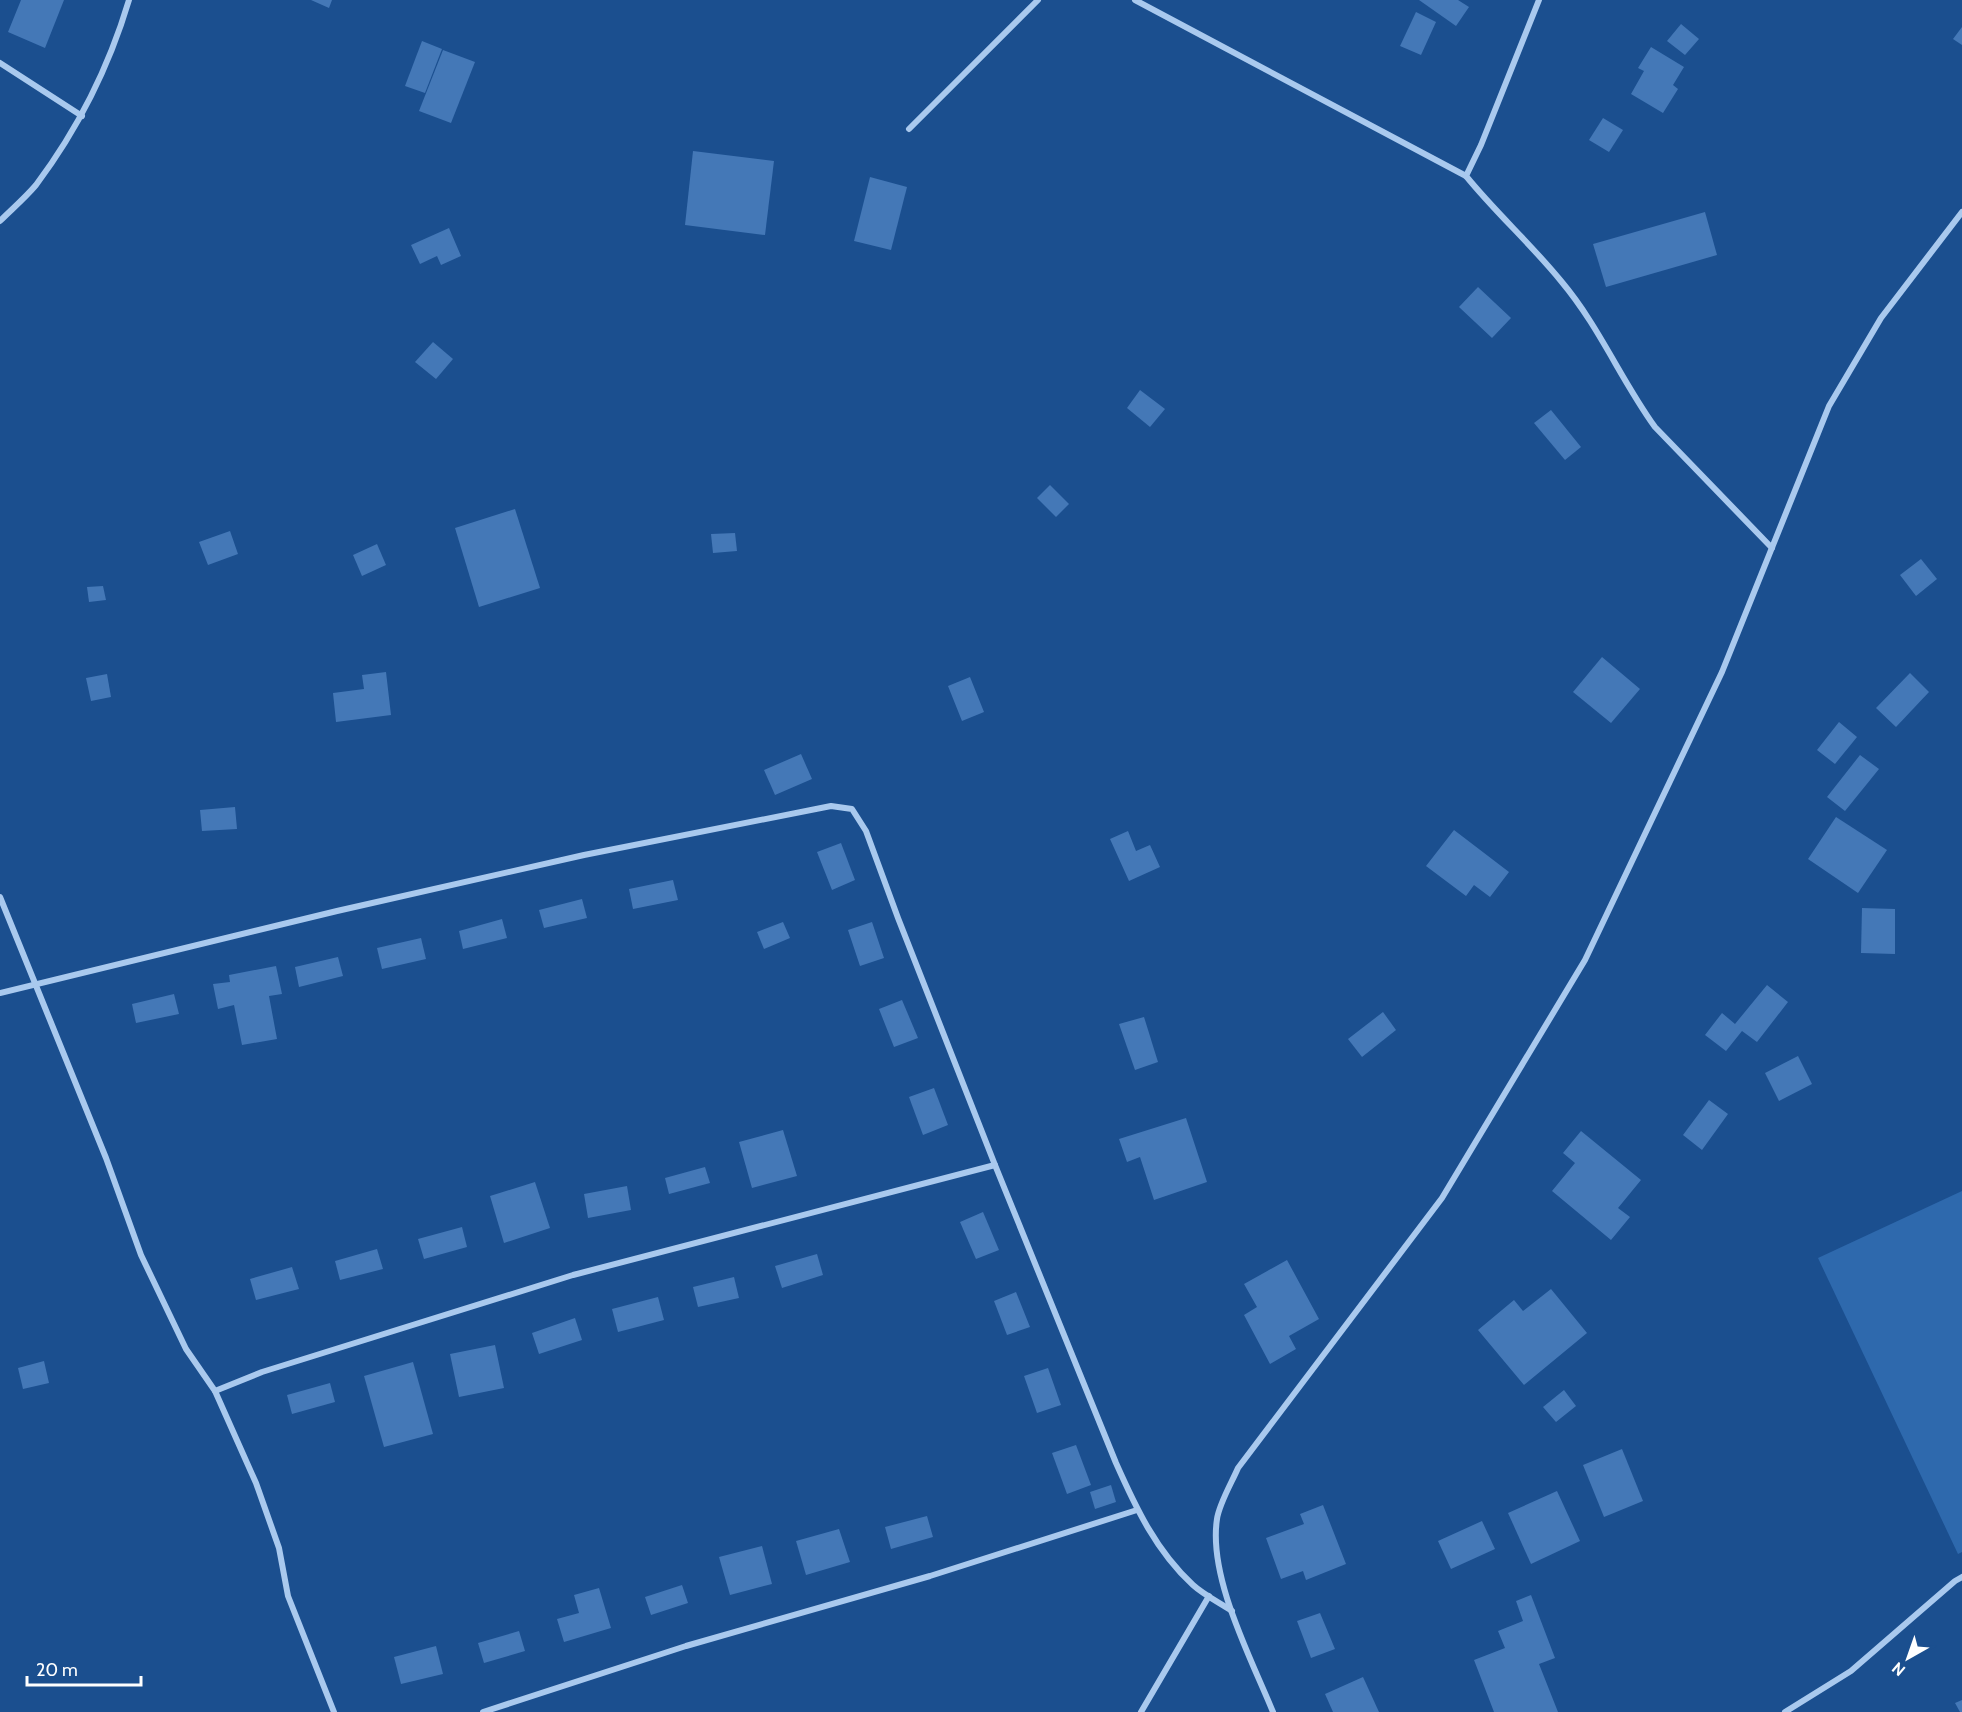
<svg xmlns="http://www.w3.org/2000/svg" width="1962" height="1712" font-family="Cabin,sans-serif">
	<rect width="100%" height="100%" fill="#1b4f8f"/>
	<polygon fill="#2e69ad" points="1962,1191 1962,1552 1958,1554 1818,1258"/>
	<g fill="#4478b7">
		<polygon points="21,0 64,0 45,48 8,32"/>
		<polygon points="311,0 332,0 329,8"/>
		<polygon points="1419,0 1458,0 1469,7 1456,26"/>
		<polygon points="1416,12 1436,22 1421,55 1400,46"/>
		<polygon points="1681,24 1699,39 1685,55 1667,41"/>
		<polygon points="1962,27 1962,45 1953,39"/>
		<polygon points="422,41 442,49 425,93 405,86"/>
		<polygon points="1651,47 1684,67 1673,85 1678,89 1663,113 1631,94 1644,71 1638,68"/>
		<polygon points="443,50 475,62 451,123 419,111"/>
		<polygon points="1603,118 1623,130 1609,152 1589,140"/>
		<polygon points="693,151 774,161 765,235 685,225"/>
		<polygon points="870,177 907,187 891,250 854,241"/>
		<polygon points="1705,212 1717,255 1606,287 1593,244"/>
		<polygon points="449,228 461,256 441,265 437,256 420,264 411,245"/>
		<polygon points="1478,287 1511,318 1492,338 1459,307"/>
		<polygon points="433,342 453,359 436,379 415,362"/>
		<polygon points="1140,390 1165,409 1150,427 1127,408"/>
		<polygon points="1551,410 1581,447 1565,460 1534,423"/>
		<polygon points="1050,485 1069,504 1056,517 1037,498"/>
		<polygon points="515,509 540,588 479,607 455,528"/>
		<polygon points="230,531 238,554 208,565 199,542"/>
		<polygon points="735,533 737,551 713,553 711,534"/>
		<polygon points="377,544 386,565 362,576 353,555"/>
		<polygon points="1921,559 1937,579 1916,596 1900,575"/>
		<polygon points="103,586 106,600 89,602 87,587"/>
		<polygon points="1602,657 1640,689 1611,723 1573,692"/>
		<polygon points="386,672 391,715 336,722 333,693 364,689 362,675"/>
		<polygon points="1910,673 1929,692 1896,727 1876,708"/>
		<polygon points="107,674 111,697 91,701 86,678"/>
		<polygon points="970,677 984,712 962,721 948,686"/>
		<polygon points="1839,722 1857,737 1835,764 1817,750"/>
		<polygon points="801,754 812,779 775,795 764,770"/>
		<polygon points="1860,755 1879,769 1845,811 1827,797"/>
		<polygon points="235,807 237,829 202,831 200,810"/>
		<polygon points="1836,817 1887,850 1858,893 1808,859"/>
		<polygon points="1454,830 1509,872 1490,897 1474,885 1466,896 1426,866"/>
		<polygon points="1128,831 1136,851 1150,845 1160,867 1129,881 1110,839"/>
		<polygon points="841,843 855,880 832,890 817,852"/>
		<polygon points="673,880 678,900 633,909 629,889"/>
		<polygon points="582,899 587,918 544,928 539,910"/>
		<polygon points="1862,908 1895,909 1895,954 1861,953"/>
		<polygon points="502,919 507,938 463,949 459,931"/>
		<polygon points="783,922 790,938 764,949 757,932"/>
		<polygon points="872,922 884,958 860,966 848,930"/>
		<polygon points="421,938 426,959 382,969 377,948"/>
		<polygon points="338,957 343,976 299,987 295,967"/>
		<polygon points="276,966 282,994 269,996 277,1039 242,1045 234,1005 218,1009 213,984 230,982 229,975"/>
		<polygon points="1767,985 1788,1002 1757,1042 1742,1031 1726,1051 1705,1035 1722,1013 1735,1024"/>
		<polygon points="174,994 179,1014 136,1023 132,1004"/>
		<polygon points="902,1000 918,1038 894,1047 879,1009"/>
		<polygon points="1383,1012 1396,1030 1362,1057 1348,1039"/>
		<polygon points="1144,1017 1158,1062 1135,1070 1119,1024"/>
		<polygon points="1798,1056 1812,1084 1779,1101 1765,1073"/>
		<polygon points="934,1088 948,1125 923,1135 909,1097"/>
		<polygon points="1709,1100 1728,1114 1702,1150 1683,1135"/>
		<polygon points="1186,1118 1207,1182 1154,1200 1140,1157 1127,1162 1119,1139"/>
		<polygon points="783,1130 797,1176 752,1188 739,1142"/>
		<polygon points="1581,1131 1641,1180 1618,1208 1630,1217 1611,1240 1552,1191 1575,1163 1563,1153"/>
		<polygon points="705,1167 710,1183 669,1194 665,1178"/>
		<polygon points="535,1182 550,1228 504,1243 490,1196"/>
		<polygon points="627,1186 631,1210 588,1218 584,1194"/>
		<polygon points="983,1212 999,1250 976,1259 960,1222"/>
		<polygon points="462,1227 467,1247 424,1259 418,1239"/>
		<polygon points="377,1249 383,1269 340,1280 335,1261"/>
		<polygon points="817,1254 823,1275 782,1288 775,1266"/>
		<polygon points="1287,1260 1319,1319 1289,1336 1296,1349 1270,1364 1244,1315 1257,1307 1244,1284"/>
		<polygon points="292,1267 299,1289 256,1300 250,1279"/>
		<polygon points="734,1277 739,1298 698,1307 693,1287"/>
		<polygon points="1551,1289 1587,1333 1524,1385 1478,1330 1514,1300 1523,1311"/>
		<polygon points="1016,1292 1030,1327 1007,1335 994,1301"/>
		<polygon points="658,1297 664,1320 618,1332 612,1309"/>
		<polygon points="575,1318 582,1340 539,1354 532,1333"/>
		<polygon points="495,1345 504,1388 459,1397 450,1354"/>
		<polygon points="44,1361 49,1383 23,1389 18,1368"/>
		<polygon points="413,1362 433,1434 384,1447 364,1376"/>
		<polygon points="1048,1368 1061,1405 1037,1413 1024,1376"/>
		<polygon points="330,1383 335,1402 292,1414 287,1395"/>
		<polygon points="1564,1390 1576,1406 1556,1422 1543,1407"/>
		<polygon points="1076,1445 1091,1485 1067,1494 1052,1453"/>
		<polygon points="1622,1449 1643,1501 1604,1517 1583,1465"/>
		<polygon points="1111,1485 1116,1502 1095,1509 1090,1492"/>
		<polygon points="1557,1491 1580,1541 1531,1564 1508,1513"/>
		<polygon points="1323,1505 1346,1564 1306,1580 1303,1571 1281,1579 1266,1538 1304,1524 1300,1514"/>
		<polygon points="927,1516 933,1537 891,1549 885,1527"/>
		<polygon points="1482,1521 1495,1549 1451,1569 1438,1541"/>
		<polygon points="839,1529 850,1562 806,1575 796,1541"/>
		<polygon points="762,1546 772,1584 730,1595 719,1557"/>
		<polygon points="682,1585 688,1603 651,1615 645,1597"/>
		<polygon points="599,1588 611,1628 564,1642 557,1619 579,1613 574,1595"/>
		<polygon points="1531,1595 1555,1658 1539,1664 1558,1712 1494,1712 1474,1660 1505,1648 1498,1631 1523,1621 1516,1601"/>
		<polygon points="1320,1613 1335,1649 1311,1658 1297,1621"/>
		<polygon points="519,1631 525,1651 484,1663 478,1643"/>
		<polygon points="436,1646 443,1674 401,1684 394,1657"/>
		<polygon points="1363,1677 1379,1712 1333,1712 1325,1694"/>
		<polygon points="1962,1700 1962,1712 1960,1712 1955,1703"/>
	</g>
	<g fill="none" stroke-linecap="round" stroke-linejoin="round">
		<g stroke="#a9c9ee" stroke-width="6">
			<polyline points="1135,0 1466,176"/>
			<path d="M1539,0L1481,145L1466,176C1496,213 1531,244 1561,281C1599,326 1621,380 1655,427L1772,548"/>
			<polyline points="0,63 82,116"/>
			<polyline points="909,129 1038,0"/>
			<path d="M0,221C12,209 25,198 36,185C78,129 109,67 129,0"/>
			<polyline points="0,897 106,1158 141,1255 186,1349 215,1391"/>
			<path d="M0,993L337,911L584,855L831,806L852,809L866,831L898,918L995,1165L1116,1463C1136,1508 1156,1551 1193,1585C1204,1595 1220,1603 1232,1611"/>
			<polyline points="334,1712 288,1596 279,1548 256,1483 215,1391 262,1372 573,1275 995,1165"/>
			<polyline points="483,1712 686,1646 930,1576 1137,1510"/>
			<polyline points="1141,1712 1209,1596"/>
			<path d="M1273,1712C1251,1658 1208,1577 1217,1519C1219,1504 1232,1482 1238,1468L1442,1198L1585,960L1722,672L1829,406L1881,318L1962,212"/>
			<polyline points="1785,1712 1851,1671 1955,1581 1962,1577"/>
		</g>
	</g>
	<g transform="translate(1908 1658) rotate(220)" stroke="#1b4f8f" stroke-width="4.5" paint-order="stroke">
	<path d="M0-4.5L10 22L0 15L-10 22Z" fill="#ffffff"/>
	<text y="-9" font-size="16" font-weight="bold" text-anchor="middle" fill="#ffffff">N</text>
	</g>
	<path d="M27 1676v9h114v-9" fill="none" stroke="#ffffff" stroke-width="3"/>
	<text x="36" y="1676" font-size="18" fill="#ffffff" stroke="#1b4f8f" stroke-width="4.5" paint-order="stroke">20 m</text>
</svg>
